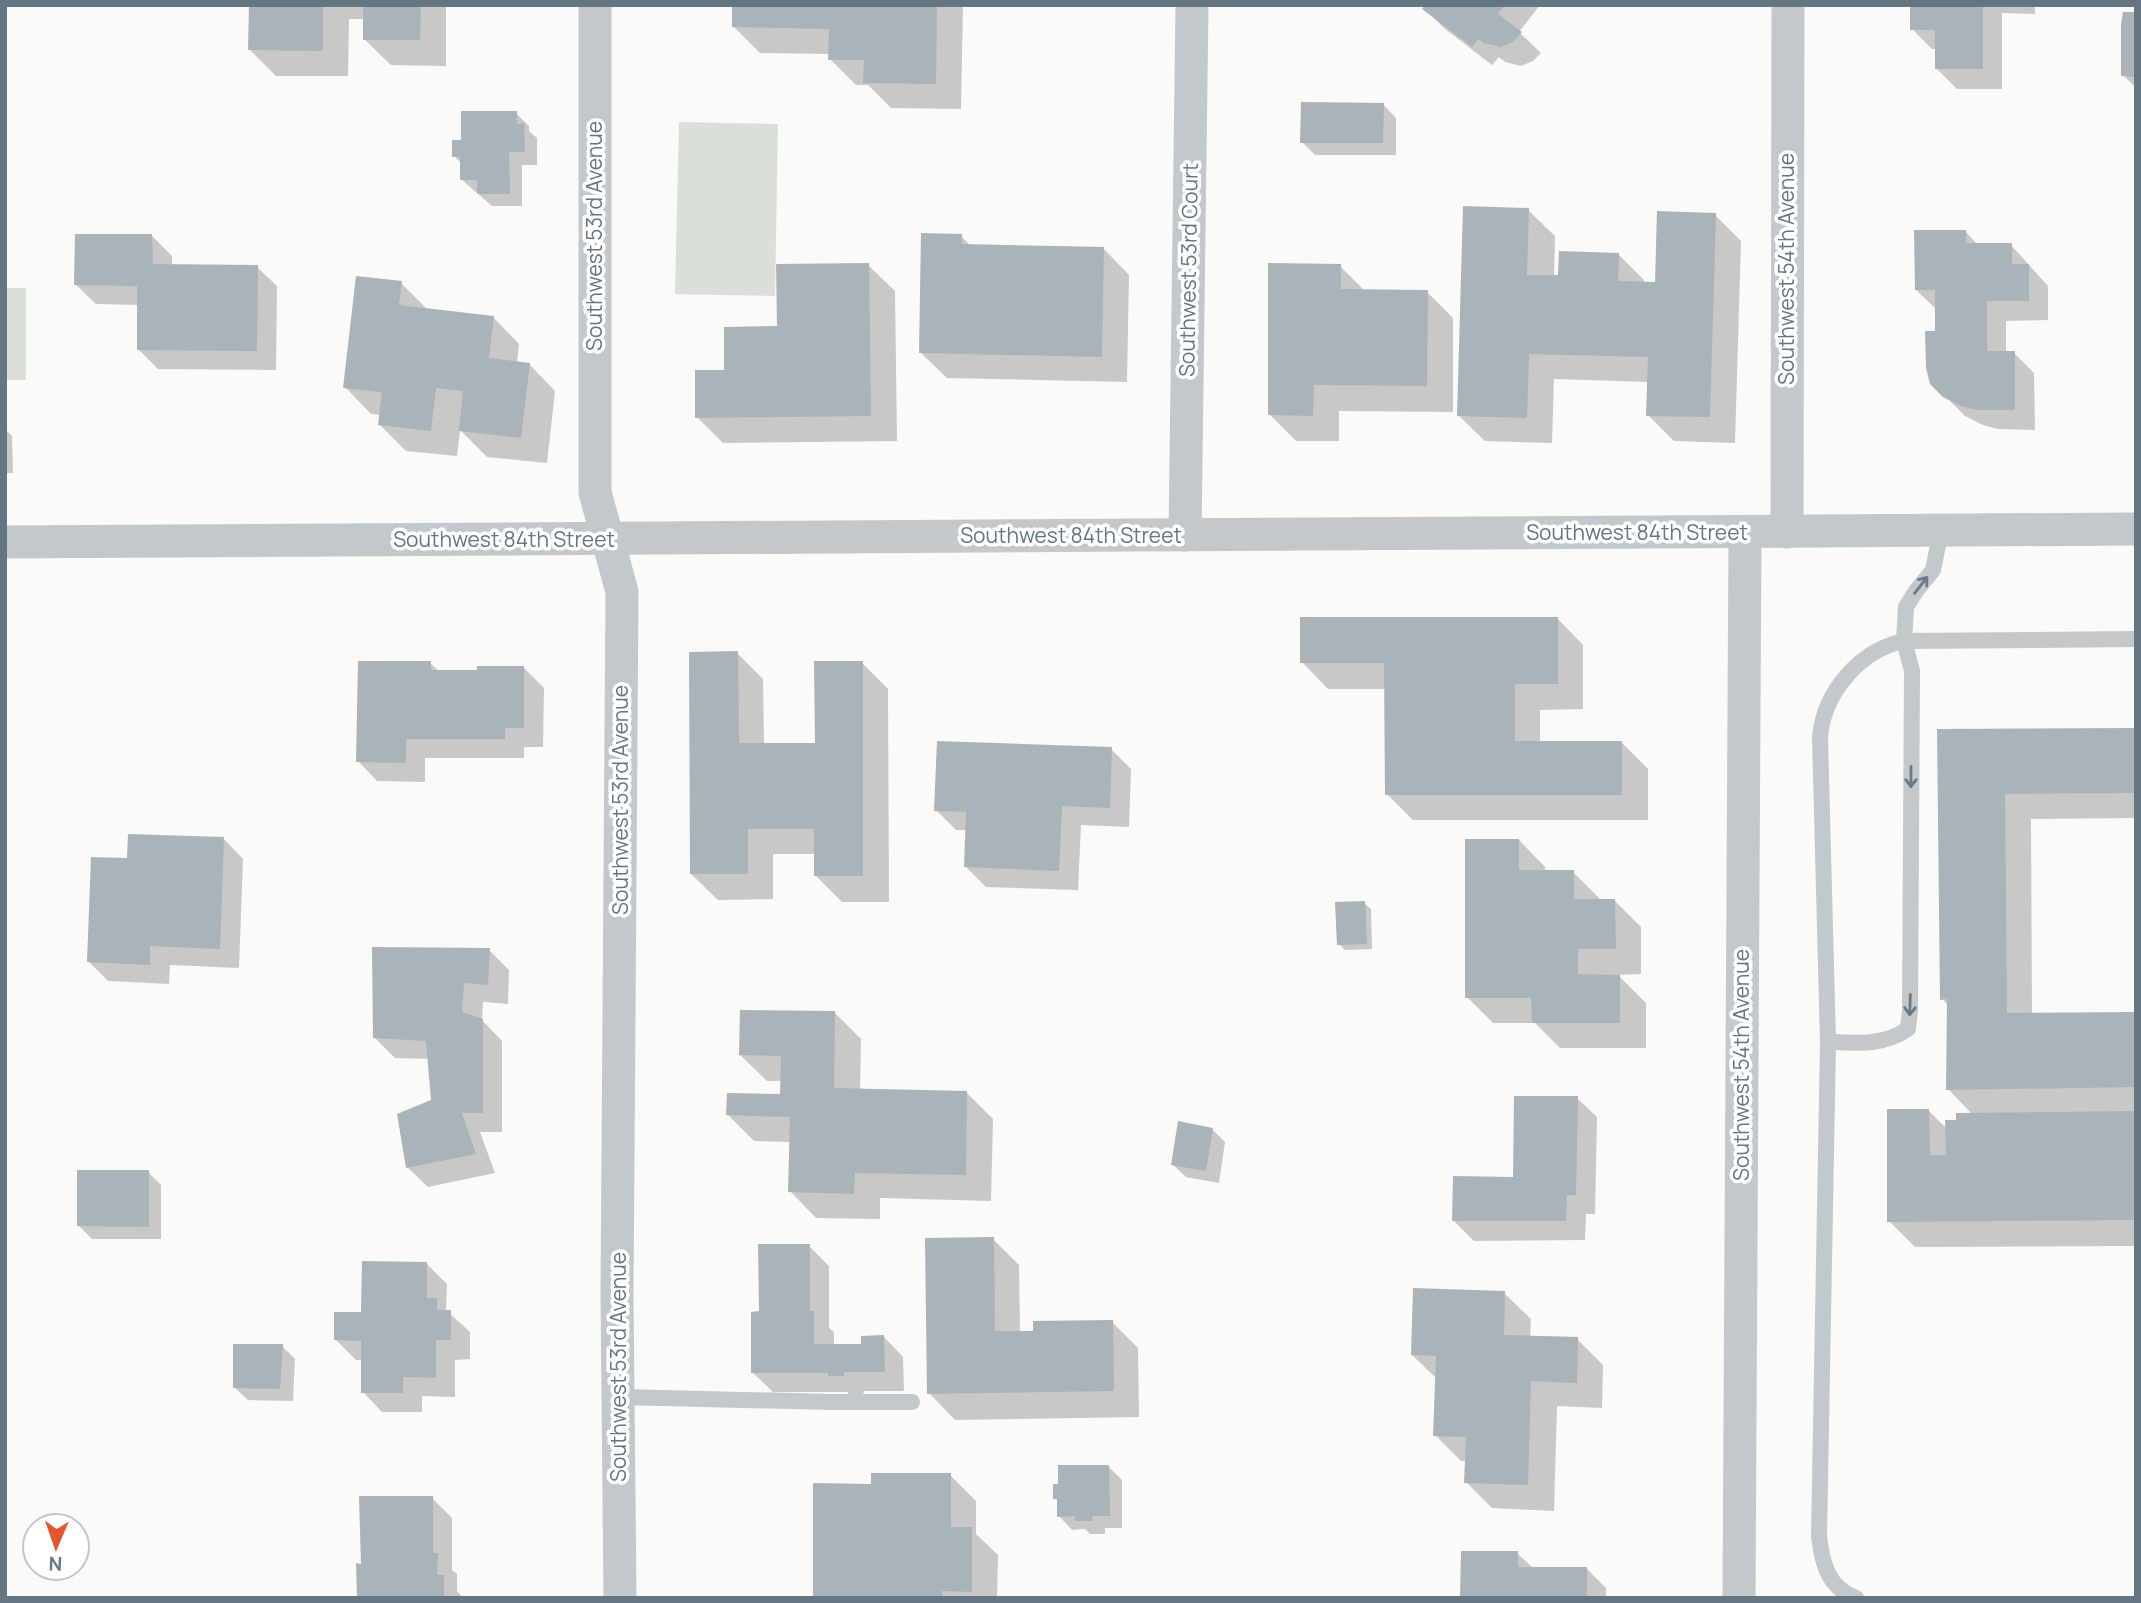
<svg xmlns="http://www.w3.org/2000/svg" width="2141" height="1603" font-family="Manrope,sans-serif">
	<rect width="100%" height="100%" fill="#fafaf8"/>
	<g fill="#dadfd7">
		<polygon points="679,122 778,124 775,296 675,294"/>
		<rect x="5" y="288" width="21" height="92"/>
	</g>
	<g fill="#0003">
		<polygon points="251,5 446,5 446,66 391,65 364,39 365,19 349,19 348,76 276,76 250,50"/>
		<polygon points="734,5 963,5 961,109 891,108 868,85 856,85 830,59 830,54 760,53 734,27"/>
		<polygon points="1427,5 1540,5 1519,32 1541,53 1533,61 1521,66 1505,62 1499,57 1492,65 1444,28 1425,9"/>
		<polygon points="1912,5 2035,5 2035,14 2002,13 2002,89 1957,89 1937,69 1937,49 1932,49 1912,29"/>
		<polygon points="2136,14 2136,88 2123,75"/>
		<polygon points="1383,104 1396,118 1396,155 1315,155 1302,142"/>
		<polygon points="516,113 529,126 529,131 537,138 537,165 522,165 522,206 492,206 462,180 462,164 454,156 463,142"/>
		<polygon points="1528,210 1555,236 1554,277 1618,254 1644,280 1644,283 1657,284 1715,215 1741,241 1735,443 1674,441 1648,415 1649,382 1554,379 1552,443 1485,441 1458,415"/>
		<polygon points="1966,232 1978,245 2011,245 2048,286 2048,320 2006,321 2006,353 2014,353 2034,373 2035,430 1998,429 1983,425 1965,416 1932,383 1937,333 1937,310 1916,290"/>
		<polygon points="152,236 172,256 172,266 257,267 277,286 276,370 158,369 139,350 139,305 96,304 76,285"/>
		<polygon points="961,236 971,246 1103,248 1129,275 1127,382 947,378 920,352"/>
		<polygon points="868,265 895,291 897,441 723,443 697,417 726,371 779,328"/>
		<polygon points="1340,266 1365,291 1427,292 1453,318 1453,412 1339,411 1339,441 1296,441 1270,415"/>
		<polygon points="401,283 427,309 493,317 519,344 517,363 529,364 555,391 547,463 487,457 460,430 457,456 406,451 380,425 381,415 371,414 345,387"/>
		<polygon points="5,429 12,436 13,473 5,473"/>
		<polygon points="1557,618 1583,645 1583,709 1540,710 1540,743 1622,743 1648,769 1648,820 1413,820 1387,794 1386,689 1328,689 1302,662"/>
		<polygon points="737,653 763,679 764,745 817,744 862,663 888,689 889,902 842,902 816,876 816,854 773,854 773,899 718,900 691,874"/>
		<polygon points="430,663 440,672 524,668 544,688 543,747 524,747 524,758 425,758 425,782 377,781 358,761"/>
		<polygon points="2136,730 2136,818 2031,819 2032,1015 2136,1014 2136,1246 1915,1247 1889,1221 1928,1110 1947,1129 1973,1115 1948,1089 1949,1006 1942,999 1939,731"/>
		<polygon points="1111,749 1131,769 1129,827 1081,825 1078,890 986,887 966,867 967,830 956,830 936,810"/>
		<polygon points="224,839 243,859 239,968 170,965 169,984 108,981 88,961 128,860"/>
		<polygon points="1519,840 1545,867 1545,872 1573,872 1599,898 1599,901 1614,900 1641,927 1641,974 1618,975 1646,1003 1646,1048 1560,1048 1535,1023 1493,1023 1467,997"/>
		<polygon points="1364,903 1371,909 1372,949 1345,950 1339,944"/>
		<polygon points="489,950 509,970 508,1004 483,1002 482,1020 502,1041 502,1132 480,1132 495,1173 428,1187 408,1168 433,1101 429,1059 395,1058 375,1038"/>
		<polygon points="835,1013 861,1039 860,1090 967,1093 993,1119 991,1201 880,1198 880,1219 816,1218 790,1191 791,1142 754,1141 728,1115 782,1096 782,1081 767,1081 740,1055"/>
		<polygon points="1577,1098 1597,1117 1595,1214 1586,1214 1585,1240 1474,1241 1454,1221 1515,1178"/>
		<polygon points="1212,1129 1225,1142 1219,1183 1186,1177 1172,1164"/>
		<polygon points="148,1172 161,1185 161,1239 92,1239 79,1226"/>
		<polygon points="993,1239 1019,1265 1020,1333 1112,1322 1138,1348 1139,1417 955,1420 929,1393"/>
		<polygon points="809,1246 829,1266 829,1328 834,1332 834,1345 863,1345 884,1337 903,1357 904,1391 864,1391 863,1395 850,1395 847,1392 773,1392 753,1373 760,1313"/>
		<polygon points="427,1264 447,1284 446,1310 470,1332 470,1359 455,1360 455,1397 422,1396 422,1412 382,1412 363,1392 363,1360 356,1360 336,1340 363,1314"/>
		<polygon points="1504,1293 1531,1319 1530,1338 1577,1339 1603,1365 1602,1408 1557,1406 1554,1511 1492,1508 1466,1482 1467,1461 1461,1461 1435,1435 1437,1379 1412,1355"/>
		<polygon points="282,1346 295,1359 293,1401 248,1400 234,1387"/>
		<polygon points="1109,1467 1122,1480 1122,1528 1105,1528 1105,1534 1090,1534 1085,1529 1072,1530 1059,1516 1059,1502 1055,1498"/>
		<polygon points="950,1475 976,1501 976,1534 998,1555 997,1598 814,1598 873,1486"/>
		<polygon points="432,1498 452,1518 452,1570 457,1574 457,1591 463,1598 358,1598 363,1565"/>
		<polygon points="1517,1553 1533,1568 1586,1568 1606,1588 1606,1598 1462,1598"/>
	</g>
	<g fill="#aab3b9">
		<polygon points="249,5 323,5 323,51 248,50"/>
		<polygon points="363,5 421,5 420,40 363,40"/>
		<polygon points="732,5 937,5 936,84 863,83 864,60 828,60 829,29 732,27"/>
		<polygon points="1425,5 1505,5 1498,14 1522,32 1513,42 1501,47 1484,43 1478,39 1472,47 1422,9"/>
		<polygon points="1910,5 1983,5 1983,69 1935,69 1935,30 1910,30"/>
		<polygon points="2123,12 2136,12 2136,77 2121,76 2121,24"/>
		<polygon points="1301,102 1384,103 1383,143 1300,143"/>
		<polygon points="461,111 517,111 517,124 524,123 525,152 509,152 510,194 477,194 477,180 460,180 460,157 452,157 452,140 461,140"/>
		<polygon points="1463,206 1529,208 1527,275 1558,275 1559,251 1619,253 1618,281 1655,282 1657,211 1716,213 1710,417 1646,416 1648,357 1529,354 1527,418 1457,416"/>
		<polygon points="1914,230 1966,230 1966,243 2012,243 2012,264 2029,264 2029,301 1987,301 1987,351 2015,351 2015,410 1977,410 1961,406 1943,397 1930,384 1926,368 1925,331 1935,331 1935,290 1915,290"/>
		<polygon points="921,233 962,234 962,244 1104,247 1102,357 919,353"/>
		<polygon points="75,234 152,234 153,264 258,265 257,351 137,350 137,286 74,285"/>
		<polygon points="869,263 871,416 695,418 695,370 724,370 724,327 777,326 776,264"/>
		<polygon points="1268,263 1341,264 1341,289 1428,290 1427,386 1314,385 1313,416 1268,415"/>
		<polygon points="356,276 402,281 399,305 494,316 489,358 530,363 521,438 459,431 463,391 436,388 431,431 378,425 382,392 343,388"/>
		<polygon points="1300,617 1558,617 1558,684 1515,684 1515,741 1622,741 1622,795 1385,795 1384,663 1300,663"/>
		<polygon points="738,651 739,743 815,743 814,661 863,661 863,876 814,876 814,829 748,829 748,874 690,874 689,652"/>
		<polygon points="358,661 431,661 431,670 477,670 477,666 524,666 524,728 505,728 505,739 406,739 406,763 356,762"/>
		<polygon points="2136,728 2136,793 2005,794 2007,1013 2136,1012 2136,1087 1946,1090 1947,999 1940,1000 1937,729"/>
		<polygon points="937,741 1112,747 1110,808 1062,806 1059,871 964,867 966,812 934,811"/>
		<polygon points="128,834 224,837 220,949 150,946 150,965 87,962 91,857 127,858"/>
		<polygon points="1465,839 1519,839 1519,870 1574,870 1574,899 1615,899 1616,949 1578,949 1578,974 1620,975 1620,1023 1532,1023 1531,998 1465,998"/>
		<polygon points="1365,901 1367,944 1337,945 1335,902"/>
		<polygon points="372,947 490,948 488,985 464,983 462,1012 483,1019 483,1113 462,1113 476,1154 406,1168 397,1114 431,1100 426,1041 373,1038"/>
		<polygon points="740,1010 835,1011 834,1088 967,1091 966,1175 855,1173 854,1194 788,1192 790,1117 726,1115 727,1093 780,1094 781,1056 739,1055"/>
		<polygon points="1514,1096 1578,1096 1576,1195 1567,1195 1566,1221 1452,1221 1453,1176 1513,1177"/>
		<polygon points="1887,1109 1929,1109 1930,1155 1946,1155 1945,1120 1956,1120 1956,1113 2136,1111 2136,1220 1887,1222"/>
		<polygon points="1178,1121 1213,1128 1206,1171 1171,1165"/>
		<polygon points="77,1170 149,1170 149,1227 77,1226"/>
		<polygon points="994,1237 995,1331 1033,1331 1033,1321 1113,1320 1114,1391 927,1394 925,1238"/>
		<polygon points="758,1244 810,1244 810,1311 814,1311 814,1344 861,1344 861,1336 884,1335 885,1372 844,1372 844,1376 828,1376 828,1373 751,1373 751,1312 759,1311"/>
		<polygon points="362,1261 427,1262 427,1298 437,1298 437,1310 451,1310 451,1340 436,1340 436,1378 403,1377 403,1393 361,1393 361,1341 334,1340 334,1312 361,1312"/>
		<polygon points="1413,1288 1505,1291 1504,1335 1578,1337 1577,1383 1531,1381 1528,1485 1464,1483 1466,1437 1433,1436 1436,1356 1411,1355"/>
		<polygon points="233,1344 283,1344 280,1389 233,1388"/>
		<polygon points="1058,1465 1109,1465 1110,1516 1093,1516 1092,1521 1075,1521 1075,1516 1057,1517 1057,1499 1053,1499 1053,1484 1058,1484"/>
		<polygon points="871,1473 951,1473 951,1527 972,1527 972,1592 942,1591 942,1598 813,1598 813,1483 871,1484"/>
		<polygon points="359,1496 433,1496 433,1553 438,1553 437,1575 444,1575 444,1598 357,1598 356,1563 361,1564"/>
		<polygon points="1461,1551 1518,1551 1518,1567 1587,1567 1587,1598 1460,1598"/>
	</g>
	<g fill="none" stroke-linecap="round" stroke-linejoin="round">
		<g stroke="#c3c8cc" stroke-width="16">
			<path d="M1828,1042C1856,1043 1883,1046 1908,1029L1910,1010L1912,671L1904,641L1906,607L1916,591L1933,570L1941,530"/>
			<polyline points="619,1397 833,1402 912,1402"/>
			<path d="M1856,1598C1828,1588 1822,1563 1819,1536L1828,1042L1820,737C1824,692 1860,650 1904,641L2136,639"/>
		</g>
		<g stroke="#c3c8cc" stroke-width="33">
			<polyline points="595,5 595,492 622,592 617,1295 620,1598"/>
			<polyline points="1787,532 1788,5"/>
			<polyline points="1185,535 1192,5"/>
			<polyline points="5,542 2136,529"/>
			<polyline points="1739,1598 1745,533"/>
		</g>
	</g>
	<defs><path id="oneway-shaft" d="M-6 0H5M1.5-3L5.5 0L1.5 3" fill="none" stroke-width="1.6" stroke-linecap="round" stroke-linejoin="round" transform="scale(1.75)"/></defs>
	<g stroke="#6a7a87">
		<use href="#oneway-shaft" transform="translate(1921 585) rotate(-52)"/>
		<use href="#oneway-shaft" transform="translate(1911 777) rotate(90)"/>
		<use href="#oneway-shaft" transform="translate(1910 1005) rotate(92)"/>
	</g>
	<g text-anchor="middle" stroke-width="7" stroke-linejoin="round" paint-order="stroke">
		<g font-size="21" fill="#657683" stroke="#fff">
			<text transform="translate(595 236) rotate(-90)" y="7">Southwest 53rd Avenue</text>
			<text transform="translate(1787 269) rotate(-90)" y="7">Southwest 54th Avenue</text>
			<text transform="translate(1189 270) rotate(-89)" y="7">Southwest 53rd Court</text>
			<text x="1637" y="540">Southwest 84th Street</text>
			<text x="1071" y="543">Southwest 84th Street</text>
			<text x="504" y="547">Southwest 84th Street</text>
			<text transform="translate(621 800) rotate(-90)" y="7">Southwest 53rd Avenue</text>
			<text transform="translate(1742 1065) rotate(-90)" y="7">Southwest 54th Avenue</text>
			<text transform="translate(619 1367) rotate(-90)" y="7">Southwest 53rd Avenue</text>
		</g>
	</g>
	<rect width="2141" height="1603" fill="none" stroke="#657683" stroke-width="14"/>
	<g transform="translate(56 1547) rotate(182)"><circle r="33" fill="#ffffff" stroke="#c1c8cd" stroke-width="2"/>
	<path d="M0-5L12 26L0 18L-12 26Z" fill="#e4572e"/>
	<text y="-10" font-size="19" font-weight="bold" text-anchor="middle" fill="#657683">N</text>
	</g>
</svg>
